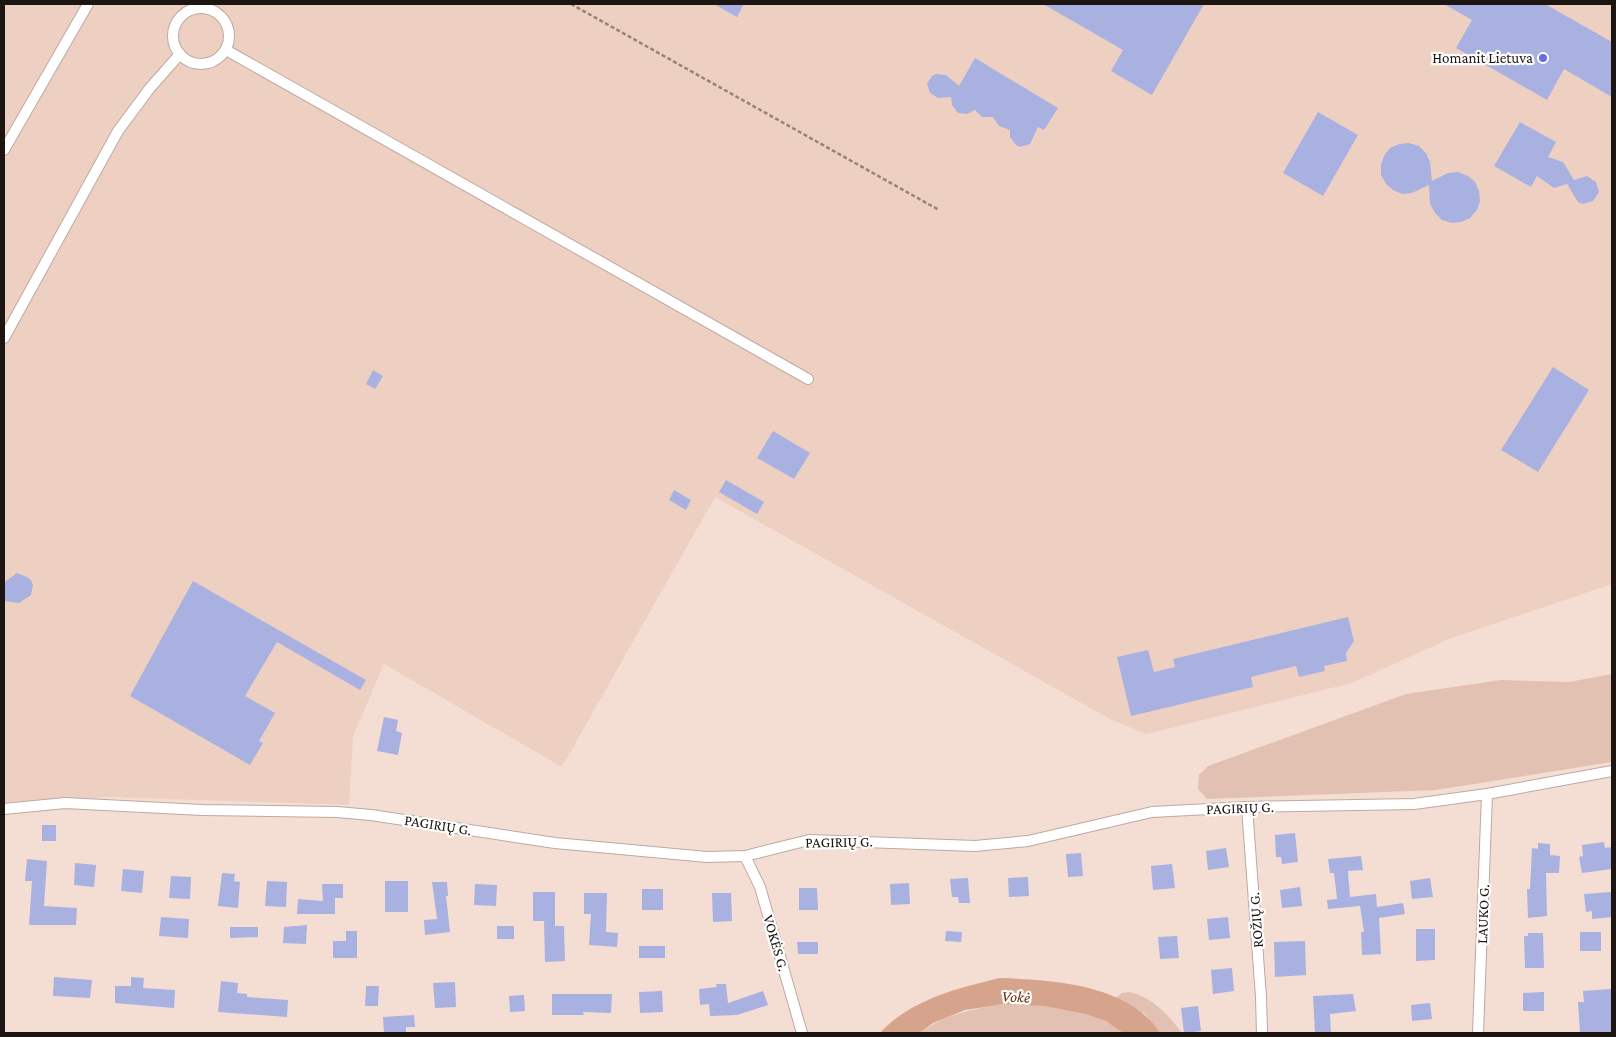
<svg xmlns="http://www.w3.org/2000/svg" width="1616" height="1037" font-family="'Crimson Pro',serif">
	<rect width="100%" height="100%" fill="#f4ddd3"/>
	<polygon fill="#eed0c3" points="4,4 1612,4 1612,584 1449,639 1352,683 1146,734 1110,719 715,497 562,767 384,664 353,736 349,805 106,797 4,804"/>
	<g fill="#e3c1b2">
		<polygon points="1612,674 1612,762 1436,790 1207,799 1198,789 1199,775 1208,766 1406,694 1501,680 1569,682"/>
		<path d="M1130,992C1154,998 1168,1015 1182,1033H1160L1145,1014L1115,998L1122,993Z"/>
		<path d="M1004,1004C1043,1005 1093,1006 1123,1033H919C945,1014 973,1009 1004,1004Z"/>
	</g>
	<path fill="#d6a38c" d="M1000,978C1053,980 1129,984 1160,1033H1123L1106,1021L1086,1014L1045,1006L1004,1004L965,1010L933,1023L919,1033H880C910,1000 958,988 1000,978Z"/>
	<g fill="#a9b1e1">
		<polygon points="714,4 744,4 737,17"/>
		<polygon points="1043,4 1204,4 1152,95 1111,71 1123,50"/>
		<polygon points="1444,4 1545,4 1612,42 1612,97 1564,69 1547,100 1456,48 1472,20"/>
		<polygon points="975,58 1058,108 1044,130 1038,127 1030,144 1020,147 1016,145 1010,137 1010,130 999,126 993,117 982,117 975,110 967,114 958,113 952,105 951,97 938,98 930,93 927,84 932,76 936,74 946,75 959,86"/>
		<polygon points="1318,112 1358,135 1323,196 1283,173"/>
		<polygon points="1520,122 1556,142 1548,157 1563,162 1574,180 1587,176 1596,182 1599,192 1593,201 1583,204 1578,202 1567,184 1554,188 1537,176 1531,187 1494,166"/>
		<polygon points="1409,143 1419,146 1426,153 1430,162 1432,181 1448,173 1458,172 1468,176 1475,182 1479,191 1480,201 1477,210 1470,218 1461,222 1452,223 1442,220 1435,213 1430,204 1429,185 1412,193 1402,194 1393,190 1386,184 1381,175 1381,165 1384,156 1390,148 1399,144"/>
		<polygon points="1553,367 1589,390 1538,472 1501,450"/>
		<polygon points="373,370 383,376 375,389 366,384"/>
		<polygon points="773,431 810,453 794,479 757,458"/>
		<polygon points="726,480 764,502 757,514 719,492"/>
		<polygon points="674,490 691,500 686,510 669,500"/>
		<polygon points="17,573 27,577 31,580 33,585 31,595 19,603 4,601 5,582"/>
		<polygon points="193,581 366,680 360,690 277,642 245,696 275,713 259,741 263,743 250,765 130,696"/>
		<polygon points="1348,617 1354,641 1346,653 1347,661 1324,666 1325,671 1299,677 1296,666 1251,677 1253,687 1131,716 1117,657 1148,650 1154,672 1175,667 1173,659"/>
		<polygon points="384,717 398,720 396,731 402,733 398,755 377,751"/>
		<rect x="42" y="825" width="14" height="16"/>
		<polygon points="1295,833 1298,862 1282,864 1281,857 1276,857 1275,835"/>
		<polygon points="1604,842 1605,848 1612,847 1612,869 1582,873 1579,857 1583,856 1582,845"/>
		<polygon points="1538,843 1550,844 1550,855 1560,856 1559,873 1546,873 1547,916 1528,918 1527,889 1530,889 1532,848 1538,849"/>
		<polygon points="1226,848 1229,867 1208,870 1206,851"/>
		<polygon points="1081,853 1083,876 1068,877 1066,854"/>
		<polygon points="1361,856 1363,870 1348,871 1350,897 1376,894 1377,907 1403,903 1405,914 1379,918 1381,954 1362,955 1361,932 1364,932 1360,906 1328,909 1327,900 1337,899 1334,873 1330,873 1328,859"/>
		<polygon points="27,859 47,861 44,906 77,908 76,925 29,925 32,881 25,881"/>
		<polygon points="75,863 96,865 94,887 74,885"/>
		<polygon points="1172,864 1175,888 1153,890 1151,866"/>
		<polygon points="123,869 144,871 142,893 121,891"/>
		<polygon points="222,873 235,874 234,881 240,882 238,908 218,906"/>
		<polygon points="171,876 191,877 190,899 169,898"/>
		<polygon points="1028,877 1029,896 1009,897 1008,878"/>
		<polygon points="968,878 970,903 959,903 958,897 952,897 950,879"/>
		<polygon points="1430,878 1433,897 1412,899 1410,881"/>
		<polygon points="267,881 287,882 286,907 265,906"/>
		<rect x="385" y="881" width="23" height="31"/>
		<polygon points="432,882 447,882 448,896 446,896 450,932 425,935 424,920 437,919"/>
		<polygon points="909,883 910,904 891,905 890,884"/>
		<polygon points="322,884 343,884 343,898 335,898 335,914 297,914 298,899 323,901"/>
		<polygon points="475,884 497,885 496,906 474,905"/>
		<polygon points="1300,887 1302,906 1282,908 1280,890"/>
		<polygon points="799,888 817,888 818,910 799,910"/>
		<rect x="642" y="889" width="21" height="21"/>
		<polygon points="533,892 555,892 555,926 564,926 565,961 545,962 544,921 533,921"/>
		<polygon points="1612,892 1612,917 1592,919 1592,911 1586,912 1584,894"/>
		<polygon points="584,893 607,893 606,932 618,933 617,947 589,945 591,914 584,914"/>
		<polygon points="712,893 731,893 732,921 713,922"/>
		<polygon points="161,917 189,919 188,938 159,936"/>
		<polygon points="1228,917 1230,938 1209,940 1207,919"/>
		<polygon points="307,925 306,944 283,943 284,927"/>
		<rect x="497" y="926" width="17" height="13"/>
		<polygon points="230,927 258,927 258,937 230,938"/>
		<polygon points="1416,929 1435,929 1435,960 1416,961"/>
		<polygon points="346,931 357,931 357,958 333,958 333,941 346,941"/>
		<polygon points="946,931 962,932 961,942 945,941"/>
		<rect x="1580" y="932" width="21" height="19"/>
		<polygon points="1528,933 1543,933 1544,968 1525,968 1524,936 1528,936"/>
		<polygon points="1177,936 1179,958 1160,959 1158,937"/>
		<polygon points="1305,941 1306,975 1275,977 1274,942"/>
		<polygon points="797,942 818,942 818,954 798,954"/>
		<rect x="639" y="946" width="26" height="12"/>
		<polygon points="1232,968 1234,991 1213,994 1211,970"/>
		<polygon points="54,977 92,980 90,998 53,996"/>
		<polygon points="131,977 144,978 143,988 175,990 174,1008 115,1003 115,986 131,986"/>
		<polygon points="221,981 238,983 237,993 247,994 247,997 288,1000 287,1017 218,1012"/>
		<polygon points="455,982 456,1007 435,1008 433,983"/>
		<polygon points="716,984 726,984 728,1003 763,991 768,1005 737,1015 710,1016 709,1004 700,1005 699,989 717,987"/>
		<polygon points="366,986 379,986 378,1006 365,1006"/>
		<polygon points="1611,989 1612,1033 1580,1033 1578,1002 1584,1002 1583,991"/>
		<polygon points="662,991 663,1012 640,1013 639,992"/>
		<polygon points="1544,992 1544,1011 1523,1011 1523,993"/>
		<polygon points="552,994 612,994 611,1013 583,1012 584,1015 552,1015"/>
		<polygon points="1353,994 1356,1011 1330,1014 1331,1033 1315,1033 1313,996"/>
		<polygon points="524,995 525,1011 510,1012 509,996"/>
		<polygon points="1430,1003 1432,1019 1412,1021 1411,1005"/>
		<polygon points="1198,1006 1201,1031 1184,1033 1181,1008"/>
		<polygon points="414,1015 415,1027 406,1027 406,1033 384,1033 383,1017"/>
	</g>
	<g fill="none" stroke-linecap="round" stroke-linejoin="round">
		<g stroke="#bea9a0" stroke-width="12">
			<g id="minor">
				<circle cx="201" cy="36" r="28"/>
				<polyline points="226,50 808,379"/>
				<polyline points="4,150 88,4"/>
				<polyline points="4,338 118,131 150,88 180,54"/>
				<polyline points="1247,807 1261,997 1262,1033"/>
				<polyline points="4,809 65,803 202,810 337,812 371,815 555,843 707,857 745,856 809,840 975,846 1028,841 1152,812 1247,807 1414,804 1487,794 1612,771"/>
				<polyline points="745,856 760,887 802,1033"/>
				<polyline points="1478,1033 1487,794"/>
			</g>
		</g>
		<polyline stroke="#93837c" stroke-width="2.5" stroke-dasharray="4 2.5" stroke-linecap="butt" points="571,4 939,210"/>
		<use href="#minor" stroke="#fff" stroke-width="10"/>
	</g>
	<circle fill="#666de6" stroke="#fff" stroke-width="2" cx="1543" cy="58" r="5"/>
	<g text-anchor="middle" stroke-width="4.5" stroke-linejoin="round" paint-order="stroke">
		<g font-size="15" fill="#1c1511" stroke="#fff" text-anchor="end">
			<text x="1533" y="63">Homanit Lietuva</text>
		</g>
		<g font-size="15" fill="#1c1511" stroke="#fff">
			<text transform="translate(1240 808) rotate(-2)" y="5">PAGIRIŲ G.</text>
			<text transform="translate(438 825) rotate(9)" y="5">PAGIRIŲ G.</text>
			<text transform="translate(839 842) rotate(-1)" y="5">PAGIRIŲ G.</text>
			<text transform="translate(1483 914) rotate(-88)" y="5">LAUKO G.</text>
			<text transform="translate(1256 920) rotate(-94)" y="5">ROŽIŲ G.</text>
			<text transform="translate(776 943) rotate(74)" y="5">VOKĖS G.</text>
		</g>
		<g font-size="16" font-style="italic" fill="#682b07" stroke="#fff">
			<text transform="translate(1016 996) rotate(3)" y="6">Vokė</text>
		</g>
	</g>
	<rect width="1616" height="1037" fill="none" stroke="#1c1511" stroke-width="10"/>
</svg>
